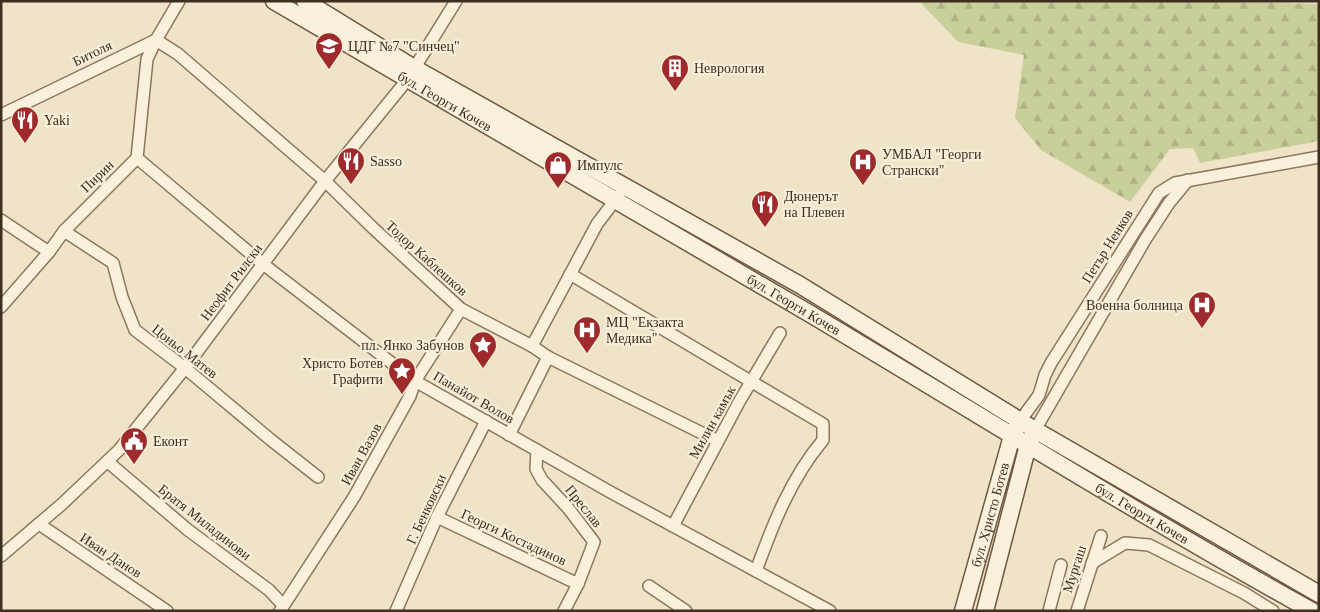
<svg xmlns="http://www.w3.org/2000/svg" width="1320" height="612" font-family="Georgia,serif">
	<defs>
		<pattern id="forest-firs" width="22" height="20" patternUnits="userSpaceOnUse" patternTransform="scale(1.25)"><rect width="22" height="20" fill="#c9cf9b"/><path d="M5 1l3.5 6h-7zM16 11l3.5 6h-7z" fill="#aeb285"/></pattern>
	</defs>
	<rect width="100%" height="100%" fill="#f0e4c8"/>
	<polygon fill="url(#forest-firs)" points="919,1 1160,1 1319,4 1319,141 1200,163 1193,148 1170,149 1130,202 1041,150 1015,118 1024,55 958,42"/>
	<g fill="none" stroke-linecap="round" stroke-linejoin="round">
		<g stroke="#8d765c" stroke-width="14">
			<g id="minor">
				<polyline points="1,115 156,40 179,1"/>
				<polyline points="137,158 263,264 415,381 612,493 830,611"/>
				<polyline points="1,220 49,252"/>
				<polyline points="64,231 113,263 122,297 135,330 185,368 271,440 318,477"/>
				<path d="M570,274L823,424V440C791,478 773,524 756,571"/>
				<polyline points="1,307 49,252 64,231 137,158 147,59 156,40 178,54 325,181 374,229 461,309 532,346 548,357 718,441"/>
				<polyline points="532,346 597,224 619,195"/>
				<polyline points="1020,421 1039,395 1045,375 1051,363 1159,193 1175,183 1319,157"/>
				<polyline points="1035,430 1145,240 1169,203 1188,180"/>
				<polyline points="509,435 548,357"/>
				<polyline points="537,450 536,469 542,480 568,508 594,542 578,584 564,611"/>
				<polyline points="108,462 188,530 269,590 283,605"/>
				<polyline points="437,517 578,584"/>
				<polyline points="39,524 167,611"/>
				<polyline points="673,526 739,402 780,333"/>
				<polyline points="1,556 61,505 119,450 185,368 325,181 407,80 456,1"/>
				<polyline points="1092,563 1125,543 1149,545 1244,593 1273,611"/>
				<polyline points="649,586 686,611"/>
				<polyline points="280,611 354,497 410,396 415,381 461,309"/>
				<polyline points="396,611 437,517 486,421"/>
				<polyline points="1049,611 1061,565"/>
				<polyline points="1077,611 1101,536"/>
			</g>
		</g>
		<g stroke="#6f573f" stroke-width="19">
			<g id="secondary">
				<path id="s1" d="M274,1C451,106 630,207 807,312C975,412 1141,516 1312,611"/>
				<polyline points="305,1 414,68 800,285 1035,430 1319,594"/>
				<path id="s2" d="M963,611L1012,436L1017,427"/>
				<polyline points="985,611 1028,445 1032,437"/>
			</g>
		</g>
		<use href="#minor" stroke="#faf1dc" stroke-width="11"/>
		<use href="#secondary" stroke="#faf1dc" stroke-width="16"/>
	</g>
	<defs>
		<g id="school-pin" transform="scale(1.4375)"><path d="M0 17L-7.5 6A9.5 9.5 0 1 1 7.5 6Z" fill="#9e2a2b" stroke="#f7eed8"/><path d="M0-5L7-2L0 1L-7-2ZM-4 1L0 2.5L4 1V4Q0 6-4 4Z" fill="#fff"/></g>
		<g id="building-pin" transform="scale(1.4375)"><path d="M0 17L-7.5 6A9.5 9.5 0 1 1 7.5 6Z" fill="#9e2a2b" stroke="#f7eed8"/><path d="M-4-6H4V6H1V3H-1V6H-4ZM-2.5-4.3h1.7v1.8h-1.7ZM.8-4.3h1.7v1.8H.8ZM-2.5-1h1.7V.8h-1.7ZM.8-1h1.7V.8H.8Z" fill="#fff"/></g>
		<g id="restaurant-pin" transform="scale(1.4375)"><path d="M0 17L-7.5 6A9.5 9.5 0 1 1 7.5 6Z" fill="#9e2a2b" stroke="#f7eed8"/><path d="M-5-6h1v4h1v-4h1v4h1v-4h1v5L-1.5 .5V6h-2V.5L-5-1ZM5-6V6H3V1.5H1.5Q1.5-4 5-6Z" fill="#fff"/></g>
		<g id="hospital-pin" transform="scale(1.4375)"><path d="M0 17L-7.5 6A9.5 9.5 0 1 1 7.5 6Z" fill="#9e2a2b" stroke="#f7eed8"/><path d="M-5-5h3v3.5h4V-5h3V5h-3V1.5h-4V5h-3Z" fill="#fff"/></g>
		<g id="shop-pin" transform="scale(1.4375)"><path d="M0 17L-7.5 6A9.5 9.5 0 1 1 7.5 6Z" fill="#9e2a2b" stroke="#f7eed8"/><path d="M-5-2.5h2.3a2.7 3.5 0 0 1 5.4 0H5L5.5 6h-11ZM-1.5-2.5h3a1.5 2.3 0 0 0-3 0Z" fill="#fff"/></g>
		<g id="sight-pin" transform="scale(1.4375)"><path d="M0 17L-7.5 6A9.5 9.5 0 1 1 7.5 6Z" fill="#9e2a2b" stroke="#f7eed8"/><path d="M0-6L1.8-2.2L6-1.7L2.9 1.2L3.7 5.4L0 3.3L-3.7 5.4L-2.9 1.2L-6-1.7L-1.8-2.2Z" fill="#fff"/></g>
		<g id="civic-pin" transform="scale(1.4375)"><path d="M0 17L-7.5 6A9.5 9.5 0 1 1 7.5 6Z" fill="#9e2a2b" stroke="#f7eed8"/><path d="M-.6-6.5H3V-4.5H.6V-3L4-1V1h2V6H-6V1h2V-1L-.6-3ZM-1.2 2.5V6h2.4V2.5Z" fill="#fff"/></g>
	</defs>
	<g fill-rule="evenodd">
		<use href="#school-pin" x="329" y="46"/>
		<use href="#building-pin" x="675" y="68"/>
		<use href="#restaurant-pin" x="25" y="120"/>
		<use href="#restaurant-pin" x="351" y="161"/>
		<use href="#hospital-pin" x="863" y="162"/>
		<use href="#shop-pin" x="558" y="165"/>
		<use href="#restaurant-pin" x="765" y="204"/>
		<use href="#hospital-pin" x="1202" y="305"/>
		<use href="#hospital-pin" x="587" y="330"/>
		<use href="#sight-pin" x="483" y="345"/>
		<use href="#sight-pin" x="402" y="371"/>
		<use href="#civic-pin" x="134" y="441"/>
	</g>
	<g text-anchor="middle" stroke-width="4.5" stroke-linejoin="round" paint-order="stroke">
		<g font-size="14" fill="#3d2e20" stroke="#f7eed8" text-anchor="start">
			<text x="348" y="51">ЦДГ №7 "Синчец"</text>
			<text x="694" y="73">Неврология</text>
			<text x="44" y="125">Yaki</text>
			<text x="882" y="159">УМБАЛ "Георги<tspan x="882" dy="16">Странски"</tspan></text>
			<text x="370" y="166">Sasso</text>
			<text x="577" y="170">Импулс</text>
			<text x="784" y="201">Дюнерът<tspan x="784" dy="16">на Плевен</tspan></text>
			<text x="1183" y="310" text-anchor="end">Военна болница</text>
			<text x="606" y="327">МЦ "Екзакта<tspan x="606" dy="16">Медика"</tspan></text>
			<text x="464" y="350" text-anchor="end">пл. Янко Забунов</text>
			<text x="383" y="368" text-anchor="end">Христо Ботев<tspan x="383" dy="16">Графити</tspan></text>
			<text x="153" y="446">Еконт</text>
		</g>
		<g font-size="14" fill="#3d2e20" stroke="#f7eed8">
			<text transform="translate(92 53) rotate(-26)" y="5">Битоля</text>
			<text dy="5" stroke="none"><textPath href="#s1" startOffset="198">бул. Георги Кочев</textPath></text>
			<text transform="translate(97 176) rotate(-44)" y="5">Пирин</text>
			<text transform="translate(1107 246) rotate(-58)" y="5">Петър Ненков</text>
			<text transform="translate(427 258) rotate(42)" y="5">Тодор Каблешков</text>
			<text transform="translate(231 282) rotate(-53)" y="5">Неофит Рилски</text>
			<text dy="5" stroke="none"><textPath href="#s1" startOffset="602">бул. Георги Кочев</textPath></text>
			<text transform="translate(185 351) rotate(38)" y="5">Цоньо Матев</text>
			<text transform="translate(474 397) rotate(30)" y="5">Панайот Волов</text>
			<text transform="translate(712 422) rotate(-61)" y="5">Милин камък</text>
			<text transform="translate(361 454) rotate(-61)" y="5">Иван Вазов</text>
			<text transform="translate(584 506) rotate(51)" y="5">Преслав</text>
			<text transform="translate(426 509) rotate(-65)" y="5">Г. Бенковски</text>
			<text dy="5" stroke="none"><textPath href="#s1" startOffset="1008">бул. Георги Кочев</textPath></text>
			<text dy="5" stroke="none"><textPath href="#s2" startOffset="100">бул. Христо Ботев</textPath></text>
			<text transform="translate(205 522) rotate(38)" y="5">Братя Миладинови</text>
			<text transform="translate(514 537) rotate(25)" y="5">Георги Костадинов</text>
			<text transform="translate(111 555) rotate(33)" y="5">Иван Данов</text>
			<text transform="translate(1074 569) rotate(-72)" y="5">Мургаш</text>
		</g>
	</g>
	<rect width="1320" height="612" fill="none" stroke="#3d2e20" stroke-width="5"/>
</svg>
